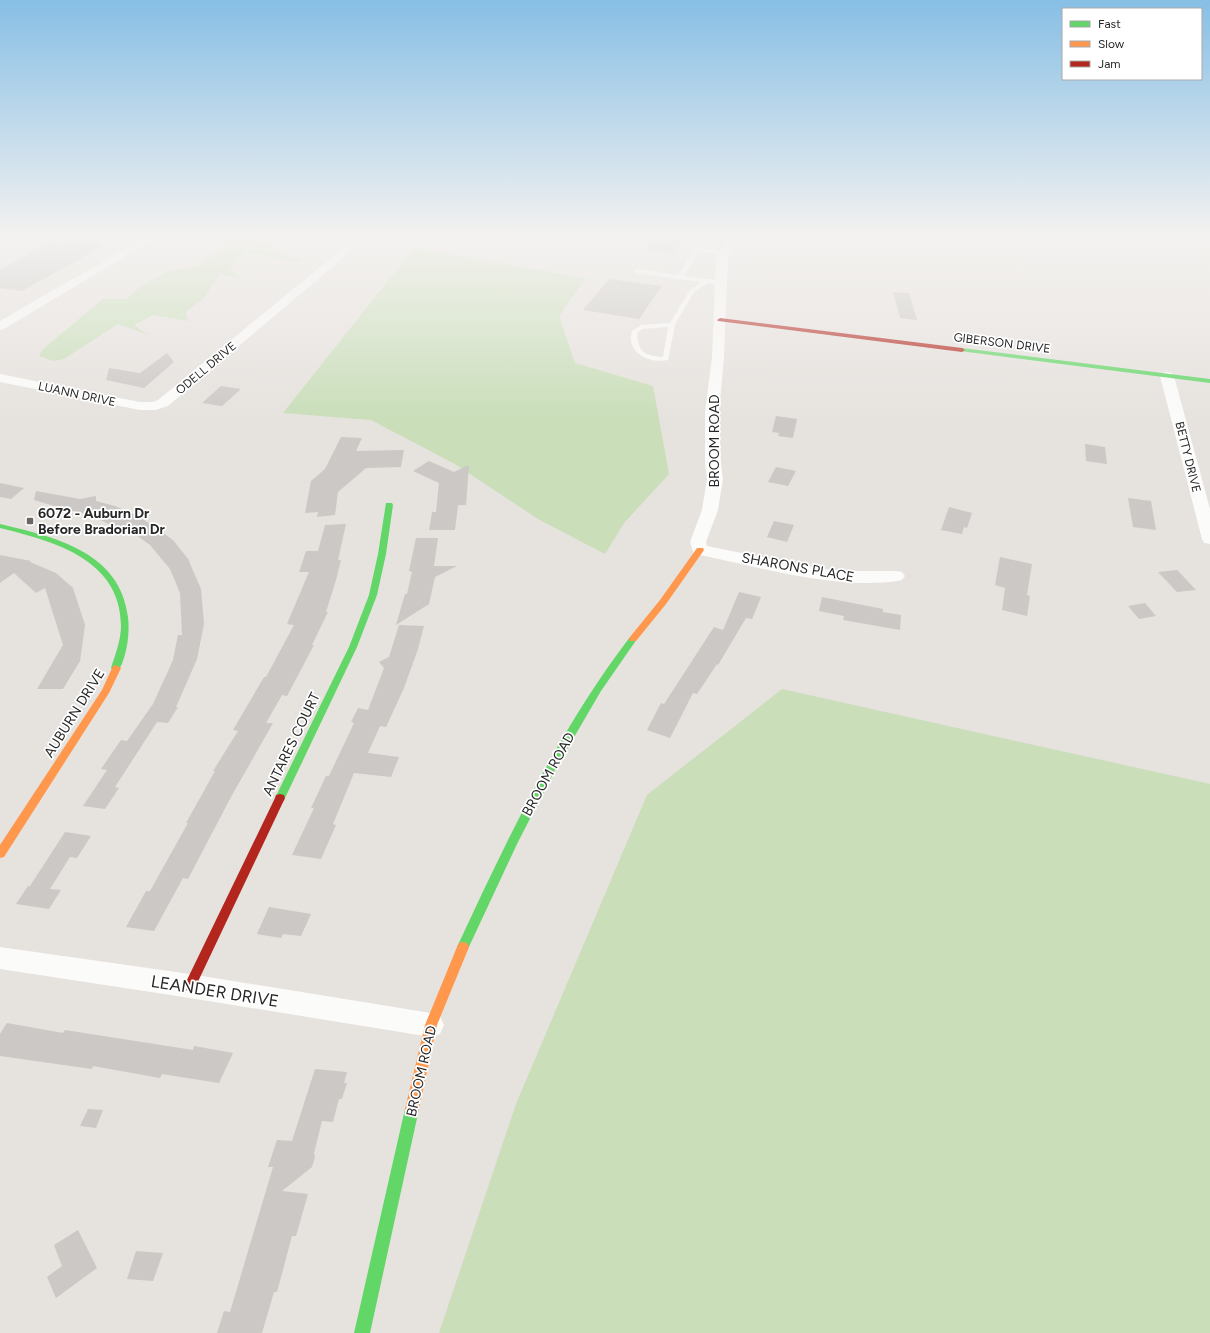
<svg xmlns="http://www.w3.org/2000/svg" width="1210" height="1333" font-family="Figtree,sans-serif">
	<rect width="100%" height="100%" fill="#e6e2de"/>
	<g fill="#c9deb9">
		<polygon points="242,237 250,238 248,242 273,247 269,252 301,259 299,263 246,252 230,269 242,279 220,274 203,299 186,312 188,321 153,315 134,325 148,335 118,324 64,359 53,361 39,356 43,349 103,299 127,299 140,287 164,273 197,266 233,241"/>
		<polygon points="414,248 586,278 559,316 575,363 653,386 669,474 624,523 605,554 538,519 455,464 371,420 283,413"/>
		<polygon points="782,689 1210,784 1210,1333 439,1333 516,1104 647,795"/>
	</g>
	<g fill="#cbc8c5">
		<polygon points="658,235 687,235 672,253 645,250"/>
		<polygon points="72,238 104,244 95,249 98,249 22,291 0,288 0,270 50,242 59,244"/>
		<polygon points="609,279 662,286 639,319 583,310"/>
		<polygon points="893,292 909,293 917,320 900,318"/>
		<polygon points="167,353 174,362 144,388 106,380 109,368 140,373"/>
		<polygon points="221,386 241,389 222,406 202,403"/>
		<polygon points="776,416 797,419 793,438 778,436 779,433 772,432"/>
		<polygon points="341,437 362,438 356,451 404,450 401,467 366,468 338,492 335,515 317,517 318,512 305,513 311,481 325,469"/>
		<polygon points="1085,444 1105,447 1107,464 1086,461"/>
		<polygon points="429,461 454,472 469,465 466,505 458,505 455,530 429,530 432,512 436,512 439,483 413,471"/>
		<polygon points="776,467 796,471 788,486 768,482"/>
		<polygon points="0,483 24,488 11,499 0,497"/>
		<polygon points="36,491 80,499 96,496 96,501 115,506 140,517 173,540 188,559 201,589 204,624 197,659 176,707 178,707 168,723 157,722 115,787 119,788 105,809 83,806 107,770 101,769 121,740 127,741 153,704 173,660 178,635 182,635 180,593 170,569 150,545 125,527 121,530 90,515 74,511 71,511 34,500"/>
		<polygon points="1128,498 1151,501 1156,530 1133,527"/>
		<polygon points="949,507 972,513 967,528 964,527 962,534 941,530"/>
		<polygon points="774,521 794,525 787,542 767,537"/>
		<polygon points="346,524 338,560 341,560 336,580 326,612 328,612 312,645 314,645 287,696 282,695 266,723 273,723 231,797 188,879 183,878 154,931 126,927 146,891 150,891 188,823 186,823 215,771 213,771 238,731 233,730 264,677 266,677 294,625 287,624 309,572 299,572 306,551 318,551 325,525"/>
		<polygon points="416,538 438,538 434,566 457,566 435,577 429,604 396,625 405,594 407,594 412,572 409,571"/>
		<polygon points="0,555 31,561 30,562 56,573 73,588 85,625 80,661 63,689 37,689 63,645 45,588 36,593 14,573 0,583"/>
		<polygon points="1000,557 1032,564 1027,595 1030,596 1027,616 1002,610 1005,588 995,585"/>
		<polygon points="1177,570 1181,574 1196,590 1177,592 1158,572"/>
		<polygon points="739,592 761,597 752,619 746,618 718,665 717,664 697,694 693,693 670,738 647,730 661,703 664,704 714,627 723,630"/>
		<polygon points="822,597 883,609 883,612 901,615 900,630 843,620 844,616 819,611"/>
		<polygon points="1145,603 1156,616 1139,619 1128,606"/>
		<polygon points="399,625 424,626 418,649 404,688 386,727 380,726 368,753 399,757 391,777 354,773 333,824 336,825 321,859 292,855 314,808 311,808 326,776 329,776 354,723 351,722 358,708 368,710 384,668 379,662 389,657"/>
		<polygon points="65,832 91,836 77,858 70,857 50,889 61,890 49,909 16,904 28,886 30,886"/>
		<polygon points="269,907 311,914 301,936 283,934 281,938 257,934"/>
		<polygon points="7,1023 63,1033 65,1030 193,1050 194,1046 233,1053 219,1083 162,1074 160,1078 93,1066 92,1069 0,1056 0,1034"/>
		<polygon points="315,1069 347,1072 344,1083 347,1083 342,1099 339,1099 333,1122 322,1121 314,1153 315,1157 312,1167 282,1191 308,1194 296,1236 292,1236 277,1292 274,1292 262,1333 217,1333 224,1311 230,1312 273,1167 268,1167 277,1140 292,1141"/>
		<polygon points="88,1109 103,1110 96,1128 80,1126"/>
		<polygon points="78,1230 97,1268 56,1298 47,1277 62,1266 54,1245"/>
		<polygon points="136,1251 163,1253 153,1281 127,1279"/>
	</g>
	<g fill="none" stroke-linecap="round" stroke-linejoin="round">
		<g fill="#fbfbfa" fill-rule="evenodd">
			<polygon points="626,235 638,235 653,238 650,240"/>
			<path d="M707,235H713L702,248L727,253L724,255L699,251L684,276L722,281L725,283L722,285L708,283L694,292L675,325L668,360C650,364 625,353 632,331L641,325L670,323L690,290L701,282L636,273L633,271L636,269L678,275L695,249ZM668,327L663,357C645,356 638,352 637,333L643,329Z"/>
		</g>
		<g fill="#fbfbfa" fill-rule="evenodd">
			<polygon points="0,235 10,235 9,237 0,240"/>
			<polygon points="149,235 161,235 4,329 0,330 0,321"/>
			<polygon points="359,235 370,235 168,406 155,410 140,410 0,382 0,374 140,402 153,402 158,400"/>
			<path d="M728,235H738L728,259L724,357L719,412L721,464L723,479L718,510L706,542L707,546L822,569L847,571H896L902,572L905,576L902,580C889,583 873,583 860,583C805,581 753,566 700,555L694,554L690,542L702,510L707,479L705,464V412L712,357L716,259Z"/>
			<polygon points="1167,372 1172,373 1174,376 1210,509 1210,544 1204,543 1202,539 1160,376 1162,373"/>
			<polygon points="0,947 190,974 431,1013 440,1016 444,1025 440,1034 431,1037 190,998 0,969"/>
		</g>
		<g fill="#63d668" fill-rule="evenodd">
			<polygon points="962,348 1210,379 1210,383 960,351 960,349"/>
			<polygon points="386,503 392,503 393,505 386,554 377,595 357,647 285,798 284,801 280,802 276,801 275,798 349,647 369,595 378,554"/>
			<path d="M0,524C54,537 120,551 128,617C130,633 127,655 119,670H113L111,668C115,655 121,640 121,626C121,559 53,541 0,528Z"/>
			<path d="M633,636L637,639L601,691L556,768L518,842L467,951L463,952L459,951L457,947C507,840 558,731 630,637Z"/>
			<polygon points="412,1102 417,1104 419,1109 370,1333 354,1333 405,1109 407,1104"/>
		</g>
		<g fill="#ff974d" fill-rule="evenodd">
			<polygon points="697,548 703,548 704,550 666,604 636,641 630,641 629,639 630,637 660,600"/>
			<polygon points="116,665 121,668 109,693 4,857 0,858 0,845 102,690 113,666"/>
			<polygon points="463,942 467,943 469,947 437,1025 419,1109 417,1114 412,1116 407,1114 405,1109 425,1025 457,947 459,943"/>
		</g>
		<g fill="#b3261e" fill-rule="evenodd">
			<polygon points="720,318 962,348 965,350 962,352 718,321 717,320"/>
			<polygon points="280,794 284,795 285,798 194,990 190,992 186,990 184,986 186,982 275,798 276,795"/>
		</g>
	</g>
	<linearGradient id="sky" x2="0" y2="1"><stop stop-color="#87bfe5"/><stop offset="0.56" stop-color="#f4f2f0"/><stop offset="1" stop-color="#f4f2f0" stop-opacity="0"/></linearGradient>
	<rect width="1210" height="421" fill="url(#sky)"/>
	<rect fill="#6a6867" stroke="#fff" stroke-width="1.5" x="26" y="517" width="8" height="8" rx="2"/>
	<g text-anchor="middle" stroke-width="3.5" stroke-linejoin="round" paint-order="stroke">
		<g font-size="12" fill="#272727" stroke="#fff">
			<text transform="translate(1002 343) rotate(7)" y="4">GIBERSON DRIVE</text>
			<text transform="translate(206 368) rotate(-40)" y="4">ODELL DRIVE</text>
			<text transform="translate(77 394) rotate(12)" y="4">LUANN DRIVE</text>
			<text transform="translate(1188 457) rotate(76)" y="4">BETTY DRIVE</text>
		</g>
		<g font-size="14" fill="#272727" stroke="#fff">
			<text transform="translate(714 441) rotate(-90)" y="5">BROOM ROAD</text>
			<text transform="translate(798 567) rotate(10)" y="5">SHARONS PLACE</text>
			<text transform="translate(74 713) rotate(-58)" y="5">AUBURN DRIVE</text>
			<text transform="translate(291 744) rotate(-64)" y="5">ANTARES COURT</text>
			<text transform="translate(548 774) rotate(-61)" y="5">BROOM ROAD</text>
			<text transform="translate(421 1071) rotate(-77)" y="5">BROOM ROAD</text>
		</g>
		<g font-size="14" font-weight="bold" fill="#272727" stroke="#fff" text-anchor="start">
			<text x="38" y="518">6072 - Auburn Dr<tspan x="38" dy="16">Before Bradorian Dr</tspan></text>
		</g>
		<g font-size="17" fill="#272727" stroke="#fff">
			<text transform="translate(215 991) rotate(9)" y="6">LEANDER DRIVE</text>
		</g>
	</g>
	<rect x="1062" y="8" width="140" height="72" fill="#ffffff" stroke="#a9a9a9"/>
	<rect x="1070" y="21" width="20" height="6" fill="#63d668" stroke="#a9a9a9"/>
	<text x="1098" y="28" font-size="12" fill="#272727">Fast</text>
	<rect x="1070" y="41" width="20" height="6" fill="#ff974d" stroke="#a9a9a9"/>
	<text x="1098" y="48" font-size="12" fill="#272727">Slow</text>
	<rect x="1070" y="61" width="20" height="6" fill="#b3261e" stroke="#a9a9a9"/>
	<text x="1098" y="68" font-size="12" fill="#272727">Jam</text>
</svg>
